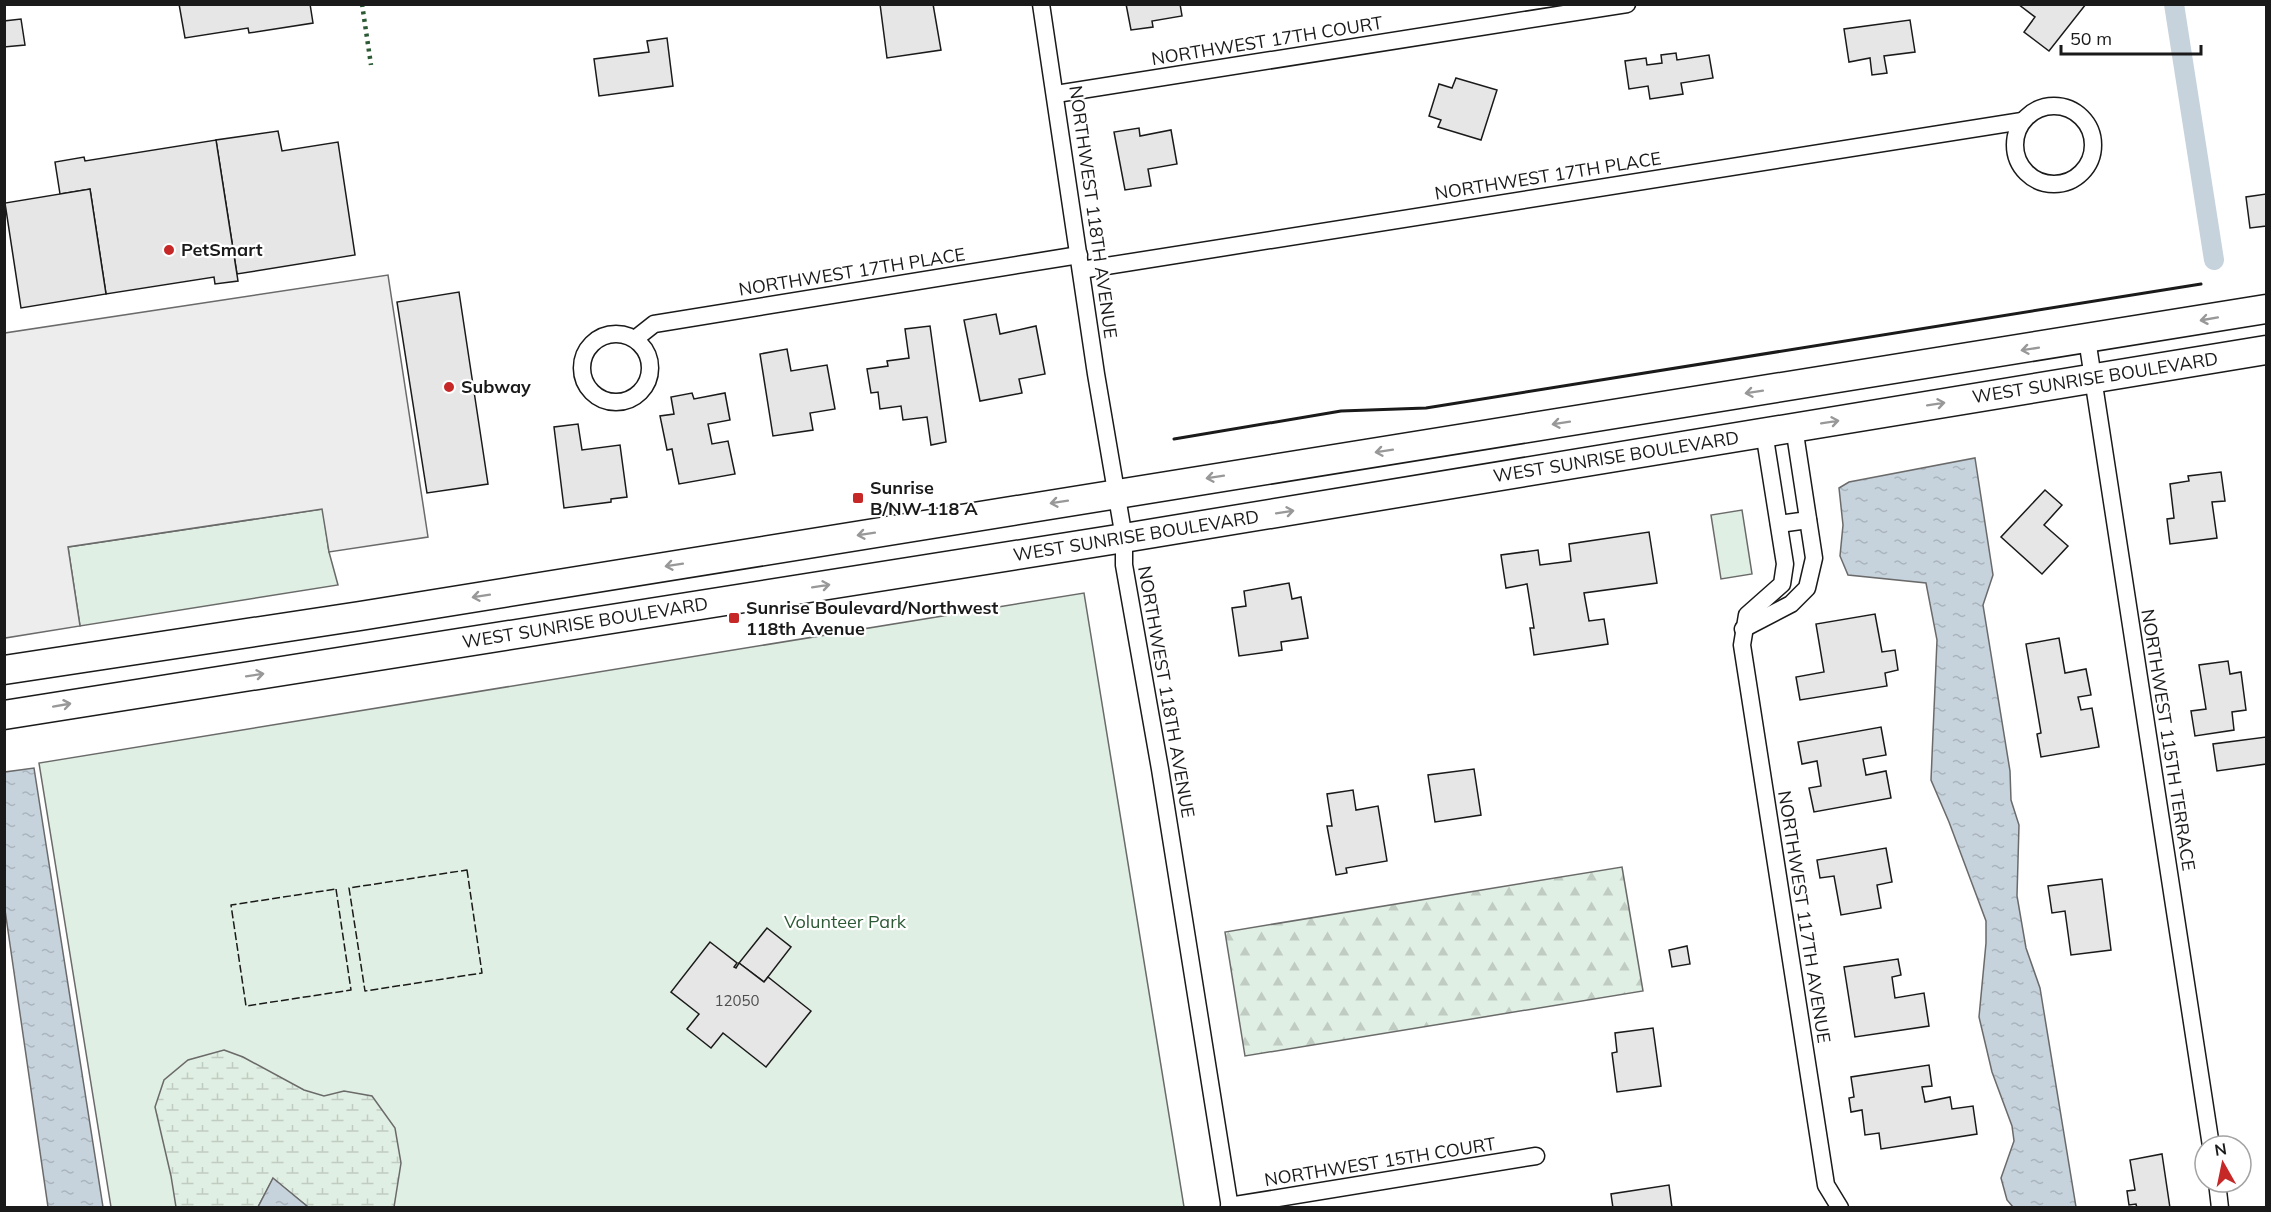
<svg xmlns="http://www.w3.org/2000/svg" width="2271" height="1212" font-family="Mulish,sans-serif">
	<defs>
		<pattern id="forest-firs" width="22" height="20" patternUnits="userSpaceOnUse" patternTransform="scale(1.5)"><rect width="22" height="20" fill="#e0efe3"/><path d="M5 1l3.5 6h-7zM16 11l3.5 6h-7z" fill="#c0ccc2"/></pattern>
		<pattern id="wetland-marsh" width="20" height="14" patternUnits="userSpaceOnUse" patternTransform="scale(1.5)"><rect width="20" height="14" fill="#e0efe3"/><path d="M1 5h8M5 5V1M11 12h8M15 12V8" fill="none" stroke="#c0ccc2"/></pattern>
		<pattern id="water-ripples" width="26" height="14" patternUnits="userSpaceOnUse" patternTransform="scale(1.5)"><rect width="26" height="14" fill="#c6d2dc"/><path d="M2 4q2-2 4 0t4 0M15 11q2-2 4 0t4 0" fill="none" stroke="#aab4bc"/></pattern>
	</defs>
	<rect width="100%" height="100%" fill="#fff"/>
	<g fill="#e0efe3" stroke="#6a6a6a" stroke-width="1.5">
		<polygon points="323,509 329,552 338,585 80,626 68,547"/>
		<polygon points="1742,510 1752,574 1721,579 1711,515"/>
		<polygon points="1084,593 1184,1207 111,1207 39,763"/>
	</g>
	<polygon fill="url(#forest-firs)" stroke="#6a6a6a" stroke-width="1.5" points="1622,867 1643,991 1245,1056 1225,932"/>
	<polygon fill="url(#wetland-marsh)" stroke="#6a6a6a" stroke-width="1.5" points="224,1050 243,1057 304,1090 324,1096 344,1091 372,1096 395,1128 401,1163 394,1207 308,1207 273,1179 258,1207 176,1207 171,1176 155,1107 164,1080 188,1060"/>
	<polygon fill="#ededed" stroke="#6a6a6a" stroke-width="1.5" points="388,275 428,537 329,552 322,509 68,547 80,626 5,638 5,333"/>
	<g fill="url(#water-ripples)" stroke="#6a6a6a" stroke-width="1.5">
		<polygon points="1975,458 1993,575 1983,605 2010,771 2011,800 2019,825 2017,896 2026,948 2040,988 2076,1207 2013,1207 2007,1200 2001,1178 2014,1141 2012,1126 1992,1072 1979,1017 1986,943 1986,921 1949,822 1931,780 1937,640 1926,583 1848,575 1840,556 1843,525 1839,488 1849,482"/>
		<polygon points="34,768 103,1207 48,1207 5,910 5,772"/>
		<polygon points="273,1178 308,1207 258,1207"/>
	</g>
	<g fill="none" stroke-linecap="round" stroke-linejoin="round">
		<polyline stroke="#c6d2dc" stroke-width="20" points="2174,4 2214,260"/>
	</g>
	<g fill="#e6e6e6" stroke="#1a1a1a" stroke-width="1.5">
		<polygon points="179,4 310,4 313,23 249,33 248,28 185,38"/>
		<polygon points="880,4 933,4 941,50 887,58"/>
		<polygon points="1126,4 1180,4 1182,16 1152,21 1153,27 1131,30"/>
		<polygon points="2018,4 2086,4 2049,51 2024,32 2035,17"/>
		<polygon points="21,19 25,45 4,47 4,21"/>
		<polygon points="1910,20 1915,52 1884,56 1887,73 1872,75 1870,58 1849,62 1844,29"/>
		<polygon points="667,38 673,86 599,96 594,59 649,52 647,41"/>
		<polygon points="1676,53 1677,60 1709,55 1713,78 1681,83 1683,94 1650,99 1648,86 1629,89 1625,61 1646,58 1647,65 1662,63 1661,55"/>
		<polygon points="1456,78 1497,90 1481,140 1438,127 1441,120 1429,116 1439,84 1452,88"/>
		<polygon points="1139,128 1140,136 1171,130 1177,164 1148,169 1151,186 1125,190 1114,132"/>
		<polygon points="278,131 282,151 338,142 355,255 237,274 216,140"/>
		<polygon points="216,140 238,281 215,284 214,277 106,294 90,189 60,194 55,162 84,157 85,161"/>
		<polygon points="90,189 106,294 21,308 5,203"/>
		<polygon points="2266,194 2266,226 2250,228 2246,197"/>
		<polygon points="459,292 488,484 427,493 397,302"/>
		<polygon points="996,314 1000,334 1036,326 1045,374 1019,379 1022,393 980,401 964,320"/>
		<polygon points="930,326 946,442 931,445 927,417 903,420 901,406 880,409 878,392 871,393 867,369 888,366 887,361 909,358 905,329"/>
		<polygon points="787,349 791,371 827,365 835,409 810,413 813,430 773,436 760,354"/>
		<polygon points="692,393 694,399 725,393 730,420 708,424 712,444 728,441 735,474 679,484 672,449 667,450 660,416 674,414 671,397"/>
		<polygon points="578,424 582,450 620,445 627,497 611,499 611,502 564,508 554,427"/>
		<polygon points="2221,472 2225,501 2212,502 2217,538 2170,544 2167,519 2174,518 2170,484 2189,481 2188,476"/>
		<polygon points="2045,490 2062,505 2044,525 2068,546 2042,574 2001,537"/>
		<polygon points="1649,532 1657,583 1584,593 1589,621 1604,619 1608,644 1534,655 1530,628 1534,628 1527,584 1506,588 1501,555 1538,550 1540,565 1571,561 1569,544"/>
		<polygon points="1289,583 1292,599 1301,597 1308,638 1281,642 1282,650 1239,656 1232,608 1246,606 1244,591"/>
		<polygon points="1875,614 1882,652 1895,650 1898,670 1885,673 1887,686 1800,700 1796,677 1824,672 1816,624"/>
		<polygon points="2059,638 2065,673 2086,669 2091,695 2078,697 2081,710 2092,708 2099,747 2041,757 2037,734 2041,733 2026,644"/>
		<polygon points="2228,661 2230,674 2241,672 2246,710 2232,712 2234,730 2195,736 2191,711 2206,709 2199,665"/>
		<polygon points="1881,727 1886,755 1863,759 1866,775 1886,771 1891,798 1814,812 1809,788 1821,786 1817,761 1802,764 1798,742"/>
		<polygon points="2266,737 2266,764 2217,771 2213,744"/>
		<polygon points="1474,769 1481,815 1435,822 1428,775"/>
		<polygon points="1353,790 1356,810 1378,806 1387,861 1346,868 1347,873 1336,875 1327,826 1332,826 1327,794"/>
		<polygon points="1886,848 1892,882 1877,885 1881,908 1841,915 1834,876 1820,878 1817,860"/>
		<polygon points="2102,879 2111,950 2071,955 2065,911 2052,913 2048,886"/>
		<polygon points="767,928 791,947 764,982 739,963"/>
		<polygon points="710,942 737,963 734,967 736,968 739,963 764,982 768,977 811,1011 766,1067 723,1033 711,1048 687,1029 699,1014 671,992"/>
		<polygon points="1687,946 1690,964 1672,967 1669,950"/>
		<polygon points="1898,959 1901,975 1892,977 1895,998 1924,993 1929,1026 1855,1037 1844,967"/>
		<polygon points="1653,1028 1661,1086 1617,1092 1612,1053 1617,1052 1615,1033"/>
		<polygon points="1929,1065 1932,1086 1922,1087 1925,1102 1950,1097 1952,1109 1973,1106 1977,1134 1881,1149 1879,1133 1865,1135 1862,1110 1851,1112 1849,1098 1854,1097 1851,1077"/>
		<polygon points="2162,1154 2170,1208 2137,1208 2136,1204 2129,1205 2127,1191 2135,1190 2130,1160"/>
		<polygon points="1669,1185 1672,1208 1613,1208 1611,1194"/>
	</g>
	<g fill="none" stroke-linecap="round" stroke-linejoin="round">
		<g stroke="#1a1a1a" stroke-width="19">
			<g id="minor">
				<polyline points="1041,4 1096,374 1124,538 1124,565 1160,769 1230,1208"/>
				<polyline points="1056,94 1627,4"/>
				<circle cx="2054" cy="145" r="39"/>
				<polyline points="1081,270 2022,121"/>
				<circle cx="616" cy="368" r="34"/>
				<polyline points="635,339 654,324 1079,255"/>
				<polyline points="2087,339 2211,1146"/>
				<polyline points="1764,432 1785,564 1782,584 1747,615 1742,645 1826,1185 1840,1208"/>
				<polyline points="1779,524 1808,520"/>
				<polyline points="1743,629 1791,604 1807,588 1814,558 1794,427"/>
				<polyline points="2217,1182 2220,1208"/>
				<polyline points="1229,1206 1536,1156"/>
			</g>
		</g>
		<g stroke="#1a1a1a" stroke-width="31">
			<g id="trunk">
				<polyline points="4,670 360,616 2266,309"/>
				<polyline points="4,715 1124,538 2266,350"/>
			</g>
		</g>
		<use href="#minor" stroke="#fff" stroke-width="16"/>
		<use href="#trunk" stroke="#fff" stroke-width="28"/>
		<polyline stroke="#2b5a34" stroke-width="4.5" stroke-dasharray="3 4.5" stroke-linecap="butt" points="362,4 371,65"/>
		<g stroke="#1a1a1a" stroke-width="1.5" stroke-dasharray="8 3" stroke-linecap="butt">
			<polygon points="467,870 482,973 365,991 349,888"/>
			<polygon points="336,889 351,990 246,1006 231,905"/>
		</g>
		<polyline stroke="#1a1a1a" stroke-width="3" points="1174,439 1341,411 1426,408 2201,284"/>
	</g>
	<defs><path id="oneway-shaft" d="M-6 0H5M1.5-3L5.5 0L1.5 3" fill="none" stroke-width="1.6" stroke-linecap="round" stroke-linejoin="round" transform="scale(1.5)"/></defs>
	<g stroke="#989898">
		<use href="#oneway-shaft" transform="translate(2209 319) rotate(170)"/>
		<use href="#oneway-shaft" transform="translate(2030 349) rotate(171)"/>
		<use href="#oneway-shaft" transform="translate(1754 392) rotate(171)"/>
		<use href="#oneway-shaft" transform="translate(1936 404) rotate(-9)"/>
		<use href="#oneway-shaft" transform="translate(1830 422) rotate(-9)"/>
		<use href="#oneway-shaft" transform="translate(1561 423) rotate(171)"/>
		<use href="#oneway-shaft" transform="translate(1384 451) rotate(171)"/>
		<use href="#oneway-shaft" transform="translate(1215 477) rotate(171)"/>
		<use href="#oneway-shaft" transform="translate(1059 502) rotate(171)"/>
		<use href="#oneway-shaft" transform="translate(1285 512) rotate(-9)"/>
		<use href="#oneway-shaft" transform="translate(866 534) rotate(171)"/>
		<use href="#oneway-shaft" transform="translate(674 565) rotate(171)"/>
		<use href="#oneway-shaft" transform="translate(821 586) rotate(-9)"/>
		<use href="#oneway-shaft" transform="translate(481 596) rotate(171)"/>
		<use href="#oneway-shaft" transform="translate(255 675) rotate(-9)"/>
		<use href="#oneway-shaft" transform="translate(62 705) rotate(-10)"/>
	</g>
	<g fill="#c62828" stroke="#fff" stroke-width="2">
		<circle cx="169" cy="250" r="6"/>
		<circle cx="449" cy="387" r="6"/>
		<rect x="852" y="492" width="12" height="12" rx="3"/>
		<rect x="728" y="612" width="12" height="12" rx="3"/>
	</g>
	<g text-anchor="middle" stroke-width="4.5" stroke-linejoin="round" paint-order="stroke">
		<g font-size="15" fill="#4d4d4d">
			<text x="737" y="1006">12050</text>
		</g>
		<g font-size="18" fill="#1a1a1a" stroke="#fff">
			<text transform="translate(1267 41) rotate(-9)" y="6">NORTHWEST 17TH COURT</text>
			<text transform="translate(1548 176) rotate(-9)" y="6">NORTHWEST 17TH PLACE</text>
			<text transform="translate(1093 212) rotate(82)" y="6">NORTHWEST 118TH AVENUE</text>
			<text transform="translate(852 272) rotate(-9)" y="6">NORTHWEST 17TH PLACE</text>
			<text transform="translate(2095 378) rotate(-9)" y="6">WEST SUNRISE BOULEVARD</text>
			<text transform="translate(1616 457) rotate(-9)" y="6">WEST SUNRISE BOULEVARD</text>
			<text transform="translate(1136 536) rotate(-9)" y="6">WEST SUNRISE BOULEVARD</text>
			<text transform="translate(585 623) rotate(-9)" y="6">WEST SUNRISE BOULEVARD</text>
			<text transform="translate(1166 692) rotate(80)" y="6">NORTHWEST 118TH AVENUE</text>
			<text transform="translate(2168 740) rotate(81)" y="6">NORTHWEST 115TH TERRACE</text>
			<text transform="translate(1804 917) rotate(81)" y="6">NORTHWEST 117TH AVENUE</text>
			<text transform="translate(1380 1162) rotate(-9)" y="6">NORTHWEST 15TH COURT</text>
		</g>
		<g font-size="18" font-weight="bold" fill="#1a1a1a" stroke="#fff" text-anchor="start">
			<text x="181" y="256">PetSmart</text>
			<text x="461" y="393">Subway</text>
			<text x="870" y="494">Sunrise<tspan x="870" dy="21">B/NW 118 A</tspan></text>
			<text x="746" y="614">Sunrise Boulevard/Northwest<tspan x="746" dy="21">118th Avenue</tspan></text>
		</g>
		<g font-size="18" fill="#2b5a34" stroke="#fff">
			<text x="845" y="928">Volunteer Park</text>
		</g>
	</g>
	<rect width="2271" height="1212" fill="none" stroke="#1a1a1a" stroke-width="12"/>
	<g transform="translate(2223 1164) rotate(351)"><circle r="28" fill="#ffffff" stroke="#a3a3a3" stroke-width="1.5"/>
	<path d="M0-4.5L10 22L0 15L-10 22Z" fill="#c62828"/>
	<text y="-9" font-size="16" font-weight="bold" text-anchor="middle" fill="#1a1a1a">N</text>
	</g>
	<path d="M2061 45v9h140v-9" fill="none" stroke="#1a1a1a" stroke-width="3"/>
	<text x="2070" y="45" font-size="18" fill="#1a1a1a" stroke="#ffffff" stroke-width="4.5" paint-order="stroke">50 m</text>
</svg>
